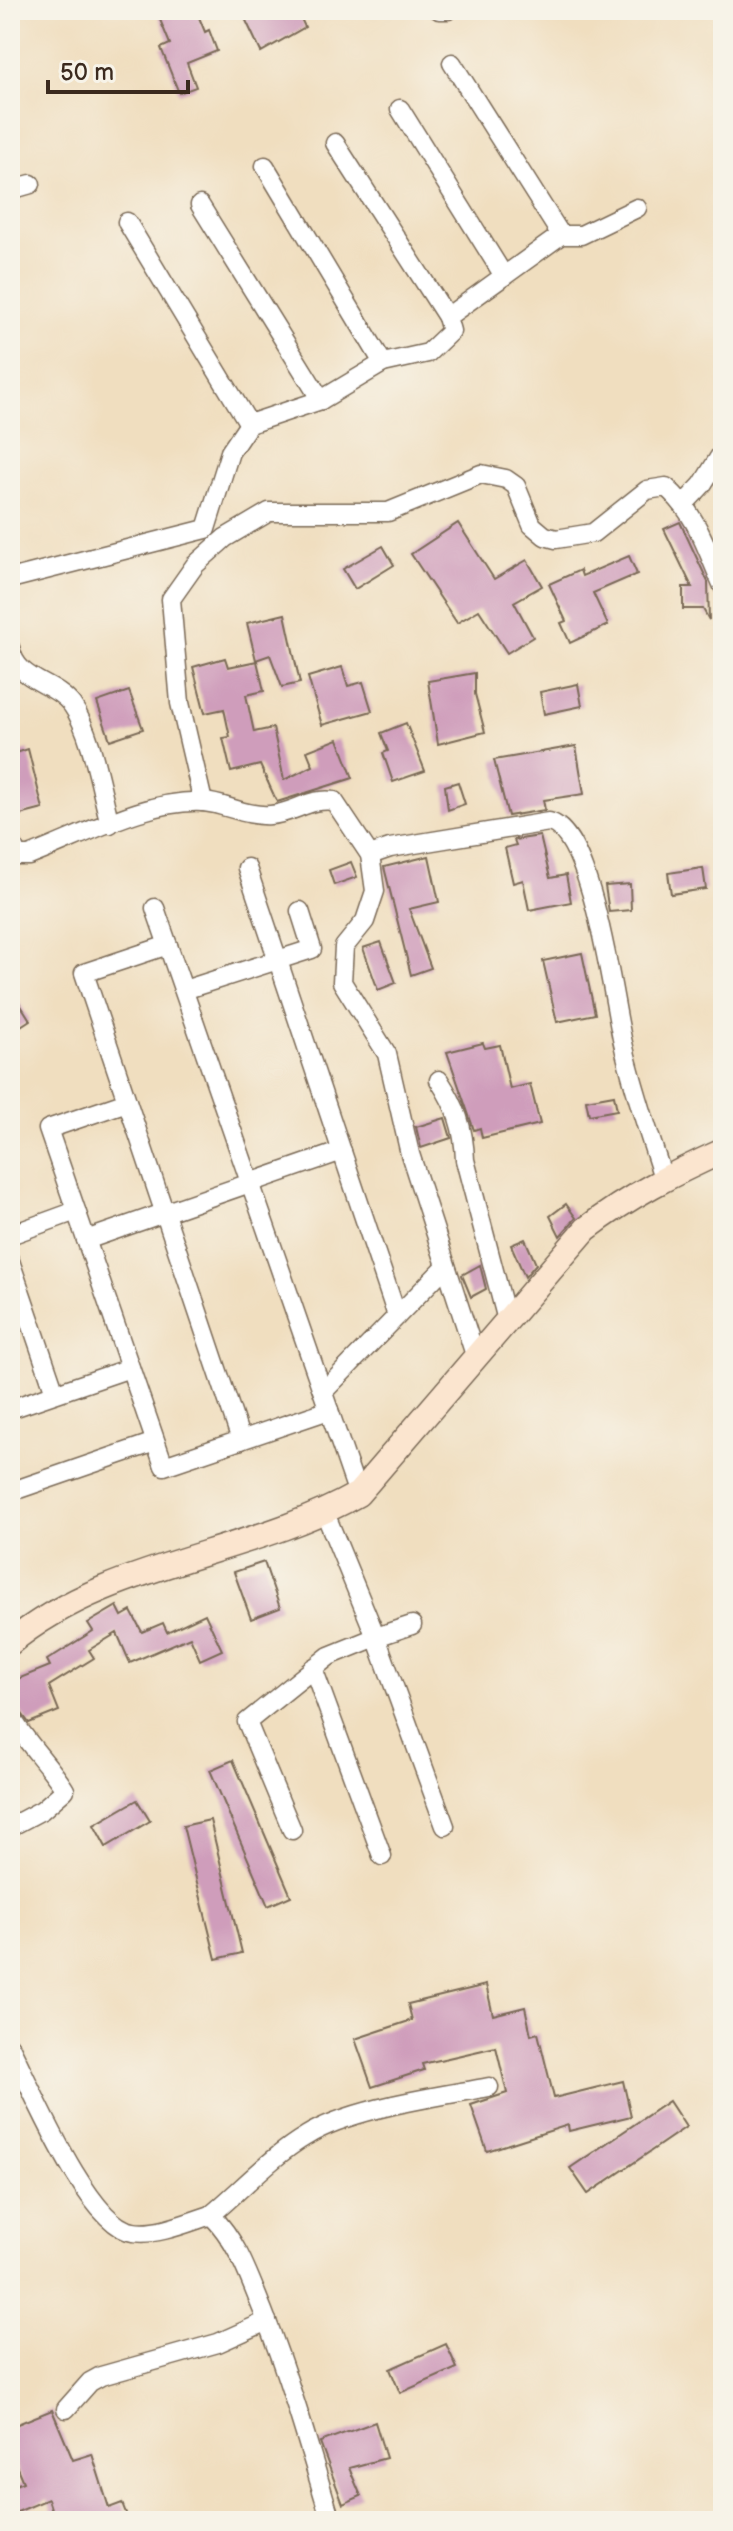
<svg xmlns="http://www.w3.org/2000/svg" width="733" height="2531" font-family="'Balsamiq Sans',sans-serif">
	<rect width="100%" height="100%" fill="#f7f3e8"/>
	<filter id="ink" filterUnits="userSpaceOnUse"><feTurbulence type="fractalNoise" baseFrequency=".0125" numOctaves="2"/><feDisplacementMap in="SourceGraphic" scale="16" xChannelSelector="R" yChannelSelector="G"/><feConvolveMatrix kernelMatrix="1 2 1 2 8 2 1 2 1" color-interpolation-filters="sRGB"/></filter>
	<filter id="wash" filterUnits="userSpaceOnUse"><feTurbulence type="fractalNoise" baseFrequency=".006" numOctaves="4" result="noise"/><feDisplacementMap in="SourceGraphic" scale="32" xChannelSelector="R" yChannelSelector="G"/><feGaussianBlur stdDeviation="1.8" result="paint"/><feColorMatrix in="noise" values="0 0 0 0 0 0 0 0 0 0 0 0 0 0 0 0 0 1.4 0 .05"/><feComposite in="paint" operator="in"/></filter>
	<g filter="url(#wash)">
		<rect width="100%" height="100%" fill="#f0debf"/>
		<g id="blocks">
			<g fill="#cf9dbb">
				<polygon points="156,10 196,10 205,32 209,30 217,51 187,63 196,87 179,93 161,48 170,44"/>
				<polygon points="241,10 297,10 305,27 261,52"/>
				<polygon points="680,522 708,582 709,620 703,609 683,609 683,587 692,587 664,529"/>
				<polygon points="458,523 494,579 527,560 542,586 514,602 533,637 507,653 479,610 457,623 411,554"/>
				<polygon points="383,546 394,565 355,589 343,569"/>
				<polygon points="629,556 637,574 593,593 608,625 570,643 561,623 566,621 549,584 580,570 582,576"/>
				<polygon points="285,614 300,683 282,687 270,655 256,660 247,623"/>
				<polygon points="225,658 228,667 257,661 264,691 246,695 254,732 273,728 284,780 313,766 307,751 338,739 353,778 277,802 260,765 231,772 223,738 230,737 224,709 205,713 193,667"/>
				<polygon points="342,667 348,686 363,682 372,711 322,725 308,677"/>
				<polygon points="475,673 475,694 485,732 438,744 428,681"/>
				<polygon points="578,684 582,706 544,714 540,692"/>
				<polygon points="129,691 143,729 110,740 97,702"/>
				<polygon points="406,723 425,771 393,782 383,753 388,751 381,733"/>
				<polygon points="576,746 584,794 543,800 545,810 508,816 494,760"/>
				<polygon points="28,749 43,809 16,816 10,795 10,755"/>
				<polygon points="458,782 465,804 448,810 445,786"/>
				<polygon points="540,836 550,878 566,875 571,902 529,910 523,880 513,883 505,848 516,845 514,840"/>
				<polygon points="429,856 439,902 409,909 431,968 411,975 384,867"/>
				<polygon points="351,862 357,877 334,885 329,870"/>
				<polygon points="703,868 706,889 671,894 668,873"/>
				<polygon points="630,884 631,910 609,912 605,886"/>
				<polygon points="381,942 396,983 378,990 363,948"/>
				<polygon points="582,953 595,1014 557,1022 543,961"/>
				<polygon points="10,988 30,1020 10,1033"/>
				<polygon points="483,1043 485,1048 500,1045 510,1089 530,1084 540,1124 482,1138 480,1128 474,1130 447,1052"/>
				<polygon points="614,1095 617,1110 589,1115 586,1100"/>
				<polygon points="445,1118 451,1138 421,1148 416,1127"/>
				<polygon points="566,1204 576,1218 560,1236 550,1216"/>
				<polygon points="525,1239 536,1264 525,1277 511,1245"/>
				<polygon points="480,1265 486,1289 471,1297 462,1275"/>
				<polygon points="264,1562 280,1608 251,1619 234,1572"/>
				<polygon points="117,1606 122,1616 131,1611 142,1632 163,1623 167,1632 205,1614 222,1650 200,1660 190,1637 130,1663 117,1633 89,1650 94,1658 49,1686 59,1711 29,1723 15,1704 10,1682 50,1666 47,1660 93,1631 88,1623"/>
				<polygon points="233,1760 291,1896 268,1906 210,1770"/>
				<polygon points="137,1800 150,1821 106,1847 94,1825"/>
				<polygon points="210,1820 242,1953 216,1959 183,1826"/>
				<polygon points="486,1985 493,2015 525,2007 531,2035 538,2033 554,2098 623,2081 631,2116 569,2131 568,2125 487,2151 471,2105 507,2093 496,2047 422,2064 424,2070 372,2087 355,2039 412,2020 408,2004"/>
				<polygon points="669,2101 686,2127 588,2194 570,2168"/>
				<polygon points="446,2344 457,2368 400,2393 390,2369"/>
				<polygon points="52,2410 73,2460 92,2454 109,2508 122,2503 129,2521 55,2521 48,2499 10,2515 10,2487 23,2482 10,2451 10,2427"/>
				<polygon points="375,2422 386,2458 349,2468 361,2496 343,2504 320,2442"/>
			</g>
		</g>
	</g>
	<g filter="url(#ink)">
		<use href="#blocks" fill-opacity="0" stroke="#7a6956" stroke-width="2"/>
		<g fill="none" stroke-linecap="round" stroke-linejoin="round">
			<g stroke="#7a6956" stroke-width="21">
				<g id="street">
					<polyline points="439,10 448,10"/>
					<polyline points="452,63 561,235"/>
					<polyline points="400,109 504,276"/>
					<polyline points="335,143 447,317"/>
					<polyline points="265,166 383,363"/>
					<polyline points="10,190 31,184"/>
					<polyline points="200,205 321,400"/>
					<polyline points="127,222 249,424"/>
					<polyline points="685,503 702,485 723,451"/>
					<polyline points="10,579 206,529 230,452 249,424 321,400 383,363 428,353 451,331 447,317 561,235 581,235 637,208"/>
					<path d="M10,647C16,682 54,681 72,705C92,733 101,791 110,824"/>
					<path d="M203,802L180,703L171,599L195,565L225,538L269,512H388L481,474L506,479L516,486L532,525L545,536L556,539L593,533L647,490L666,487C698,515 706,549 723,586"/>
					<path d="M10,838L17,856H29C80,837 149,798 204,802C225,804 248,817 270,815C293,814 310,797 334,801L370,855L375,891L365,921L344,947L342,982L387,1054L410,1154L476,1358"/>
					<path d="M370,855L390,848L549,822C593,832 613,1002 623,1043C633,1088 649,1133 663,1178"/>
					<polyline points="247,868 397,1316"/>
					<polyline points="155,908 358,1494"/>
					<polyline points="723,916 723,922"/>
					<polyline points="168,945 84,973 241,1440"/>
					<polyline points="184,990 312,949 300,911"/>
					<path d="M439,1080C456,1106 464,1128 465,1160L508,1324"/>
					<polyline points="127,1102 48,1129 164,1466 329,1410"/>
					<polyline points="10,1235 76,1211"/>
					<polyline points="86,1240 342,1151"/>
					<polyline points="10,1261 55,1393"/>
					<polyline points="323,1392 446,1266"/>
					<polyline points="10,1409 130,1368"/>
					<polyline points="10,1492 155,1442"/>
					<polyline points="412,1625 376,1637 445,1826"/>
					<polyline points="313,1668 382,1856"/>
					<path d="M10,1715C26,1743 49,1764 65,1790L42,1810L10,1827"/>
					<polyline points="292,1830 247,1722 329,1656 376,1637 325,1513"/>
					<path d="M10,2046C31,2087 88,2226 133,2232C157,2236 189,2222 211,2215C238,2242 249,2277 263,2311C290,2380 310,2450 331,2521"/>
					<path d="M211,2215C242,2189 272,2156 306,2136C351,2108 436,2097 489,2087"/>
					<polyline points="66,2409 90,2382 101,2376 218,2343 267,2321"/>
				</g>
			</g>
			<g stroke="#7a6956" stroke-width="27">
				<path id="secondary" d="M10,1643C109,1561 249,1556 358,1494L586,1229C629,1196 674,1173 723,1151"/>
			</g>
			<use href="#street" stroke="#fff" stroke-width="18"/>
			<use href="#secondary" stroke="#fbe5cf" stroke-width="24"/>
		</g>
	</g>
	<rect width="733" height="2531" fill="none" stroke="#f7f3e8" stroke-width="40"/>
	<path d="M48 80v12h140v-12" fill="none" stroke="#3b2a1e" stroke-width="4"/>
	<text x="60" y="80" font-size="24" fill="#3b2a1e" stroke="#f7f3e8" stroke-width="6" paint-order="stroke">50 m</text>
</svg>
